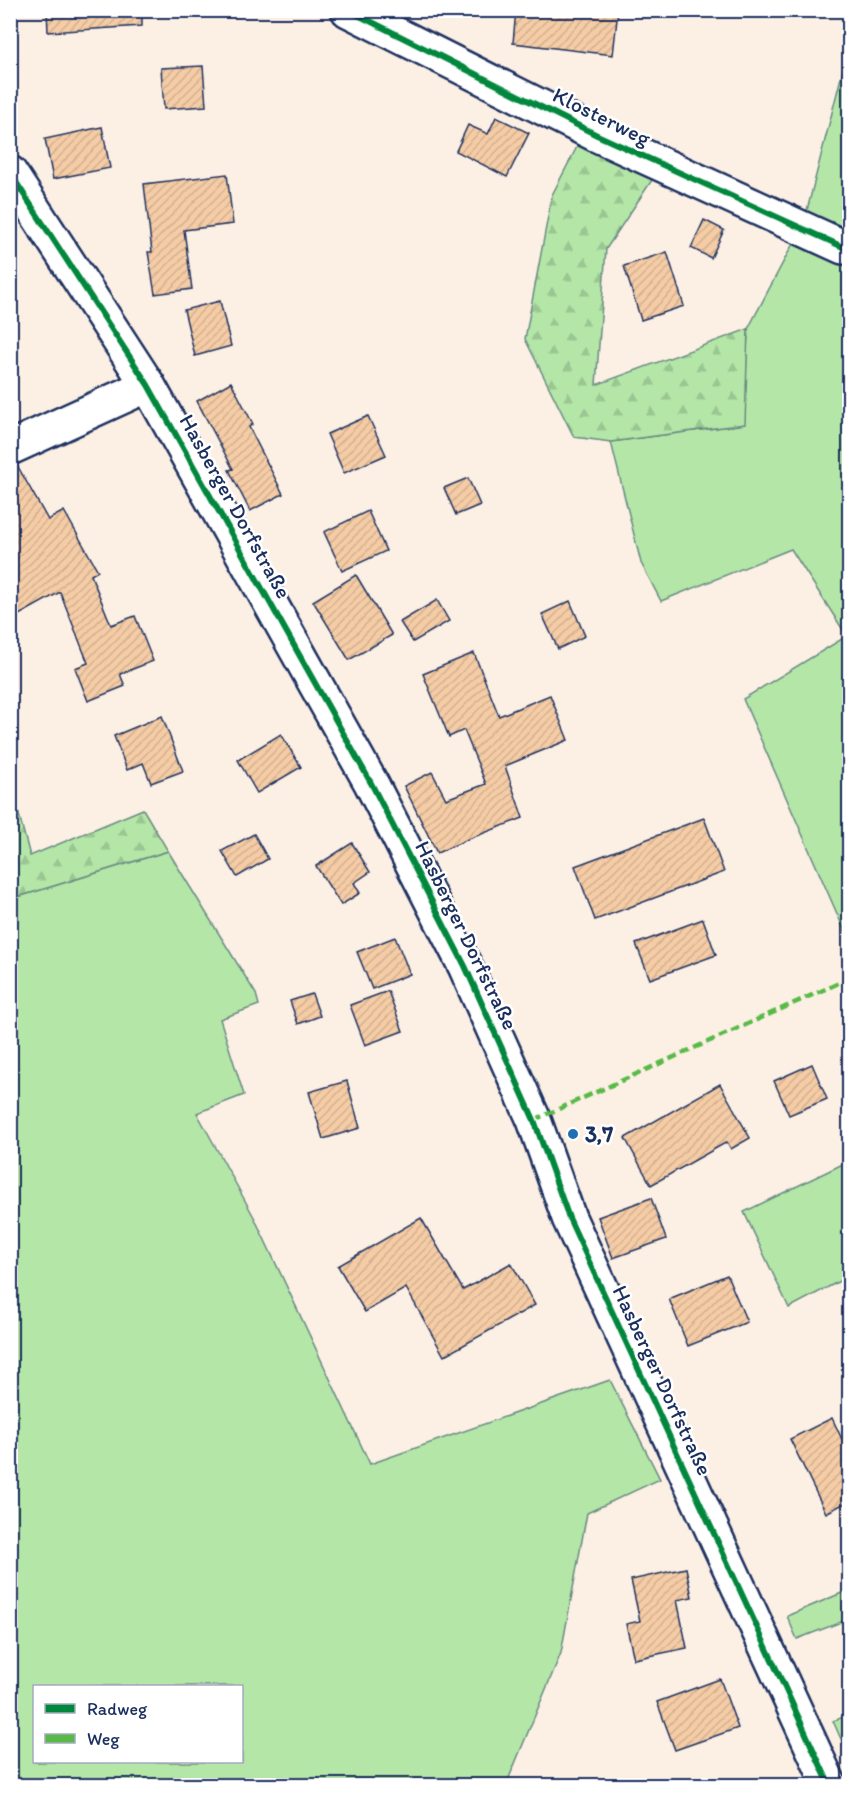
<svg xmlns="http://www.w3.org/2000/svg" width="860" height="1796" font-family="Itim,sans-serif">
	<defs>
		<pattern id="forest-firs" width="22" height="20" patternUnits="userSpaceOnUse" patternTransform="scale(1.5)"><rect width="22" height="20" fill="#b4e6a7"/><path d="M5 1l3.5 6h-7zM16 11l3.5 6h-7z" fill="#9ac692"/></pattern>
		<pattern id="building-hatch" width="6" height="6" patternUnits="userSpaceOnUse" patternTransform="scale(1.5)"><rect width="6" height="6" fill="#f5cca5"/><path d="M-1 1l2-2M0 6l6-6M5 7l2-2" fill="none" stroke="#d1b090"/></pattern>
	</defs>
	<rect width="100%" height="100%" fill="#fcf0e4"/>
	<filter id="ink" filterUnits="userSpaceOnUse"><feTurbulence type="fractalNoise" baseFrequency=".0167" numOctaves="2"/><feDisplacementMap in="SourceGraphic" scale="12" xChannelSelector="R" yChannelSelector="G"/><feConvolveMatrix kernelMatrix="1 2 1 2 8 2 1 2 1" color-interpolation-filters="sRGB"/></filter>
	<g filter="url(#ink)">
		<g fill="#b4e6a7" stroke="#688a82" stroke-width="1.5" fill-rule="evenodd">
			<polygon points="849,46 849,245 804,222"/>
			<polygon points="798,234 849,268 849,941 743,699 847,636 791,549 661,601 641,563 611,442 744,424 748,329"/>
			<path d="M168,851L256,994L259,1005L220,1019L244,1095L197,1113L254,1217L370,1464L610,1380L660,1479L587,1513L561,1653L506,1785L11,1786V899ZM34,1686H242V1762H34Z"/>
			<polygon points="849,1161 849,1276 789,1308 744,1212"/>
			<polygon points="849,1590 849,1619 797,1639 787,1616"/>
			<polygon points="849,1715 849,1757 833,1721"/>
		</g>
		<g fill="url(#forest-firs)" stroke="#688a82" stroke-width="1.5">
			<polygon points="580,141 654,177 606,249 596,385 748,329 745,424 611,442 574,437 525,339 552,195"/>
			<polygon points="11,785 30,856 143,809 168,851 11,899"/>
		</g>
		<g fill="url(#building-hatch)" stroke="#1b2f5e" stroke-width="1.5">
			<polygon points="47,10 142,10 142,26 48,32"/>
			<polygon points="516,10 618,10 613,55 513,43"/>
			<polygon points="203,66 206,106 164,109 161,68"/>
			<polygon points="496,117 529,133 507,177 456,151 468,125 488,134"/>
			<polygon points="102,127 110,168 53,179 45,139"/>
			<polygon points="227,174 233,224 184,230 192,289 155,294 148,252 152,252 144,184"/>
			<polygon points="704,220 724,230 711,258 691,248"/>
			<polygon points="667,252 684,306 641,320 624,266"/>
			<polygon points="220,301 231,346 195,356 184,310"/>
			<polygon points="231,382 253,424 249,427 283,494 250,511 229,470 233,469 197,401"/>
			<polygon points="368,416 386,455 344,473 327,434"/>
			<polygon points="17,465 48,520 64,511 98,571 91,575 111,625 135,616 153,661 120,674 125,686 88,701 75,668 88,663 60,592 10,620 10,466"/>
			<polygon points="468,478 480,505 456,515 444,488"/>
			<polygon points="368,511 386,551 342,571 324,532"/>
			<polygon points="356,575 392,635 349,660 313,601"/>
			<polygon points="437,600 449,621 413,642 400,622"/>
			<polygon points="570,601 585,636 558,649 542,614"/>
			<polygon points="474,653 499,716 550,695 568,740 505,766 523,818 466,840 437,853 404,786 432,772 446,799 486,784 464,730 449,737 423,674"/>
			<polygon points="162,716 183,771 151,783 143,763 127,770 114,736"/>
			<polygon points="281,734 301,767 257,793 238,760"/>
			<polygon points="704,818 724,872 595,920 575,866"/>
			<polygon points="254,834 268,859 237,877 222,851"/>
			<polygon points="352,843 370,872 354,883 360,893 341,905 316,866"/>
			<polygon points="703,919 716,955 650,979 636,944"/>
			<polygon points="395,937 410,974 372,989 357,952"/>
			<polygon points="388,991 403,1031 365,1045 350,1005"/>
			<polygon points="312,994 320,1016 298,1024 290,1001"/>
			<polygon points="812,1064 827,1099 789,1115 774,1081"/>
			<polygon points="347,1081 360,1128 323,1139 309,1092"/>
			<polygon points="720,1084 750,1138 731,1149 727,1142 651,1185 625,1138"/>
			<polygon points="651,1198 666,1239 613,1258 598,1217"/>
			<polygon points="421,1218 463,1290 511,1263 535,1305 444,1356 406,1288 365,1312 338,1266"/>
			<polygon points="727,1275 747,1322 688,1346 669,1299"/>
			<polygon points="832,1418 849,1454 849,1501 826,1513 790,1439"/>
			<polygon points="686,1568 692,1597 677,1600 687,1648 634,1659 626,1624 640,1621 631,1580"/>
			<polygon points="720,1679 738,1728 675,1750 657,1702"/>
		</g>
		<g fill="none" stroke-linecap="round" stroke-linejoin="round">
			<g stroke="#1b2f5e" stroke-width="38">
				<g id="minor">
					<polyline points="348,10 597,135 843,247"/>
					<polyline points="10,173 148,385 371,783 465,966 534,1120 569,1218 830,1786"/>
					<polyline points="10,448 148,385"/>
				</g>
			</g>
			<use href="#minor" stroke="#fff" stroke-width="33"/>
			<polyline stroke="#58b947" stroke-width="4.5" stroke-dasharray="9 4.5" stroke-linecap="butt" points="534,1120 850,978"/>
			<g stroke="#fff" stroke-width="10">
				<g id="cycleway">
					<polyline points="348,10 597,135 843,247"/>
					<polyline points="10,173 148,385 371,783 465,966 534,1120 569,1218 830,1786"/>
				</g>
			</g>
			<use href="#cycleway" stroke="#00873e" stroke-width="6"/>
		</g>
	</g>
	<circle fill="#1f6fb2" stroke="#fff" stroke-width="2" cx="573" cy="1134" r="6"/>
	<g text-anchor="middle" stroke-width="5" stroke-linejoin="round" paint-order="stroke">
		<g font-size="22" fill="#1b2f5e" stroke="#fff">
			<text transform="translate(602 116) rotate(26)" y="8">Klosterweg</text>
			<text transform="translate(236 506) rotate(61)" y="8">Hasberger Dorfstraße</text>
			<text transform="translate(467 935) rotate(64)" y="8">Hasberger Dorfstraße</text>
			<text transform="translate(663 1380) rotate(65)" y="8">Hasberger Dorfstraße</text>
		</g>
		<g font-size="22" font-weight="bold" fill="#1b2f5e" stroke="#fff" text-anchor="start">
			<text x="585" y="1142">3,7</text>
		</g>
	</g>
	<rect width="860" height="1796" fill="none" stroke="#fff" stroke-width="36"/>
	<rect x="18" y="18" width="824" height="1760" fill="none" stroke="#1b2f5e" stroke-width="2" filter="url(#ink)"/>
	<rect x="33" y="1685" width="210" height="78" fill="#ffffff" stroke="#a4acbf" stroke-width="1.5"/>
	<rect x="45" y="1704" width="30" height="9" fill="#00873e" stroke="#a4acbf" stroke-width="1.5"/>
	<text x="87" y="1715" font-size="18" fill="#1b2f5e">Radweg</text>
	<rect x="45" y="1734" width="30" height="9" fill="#58b947" stroke="#a4acbf" stroke-width="1.5"/>
	<text x="87" y="1745" font-size="18" fill="#1b2f5e">Weg</text>
</svg>
